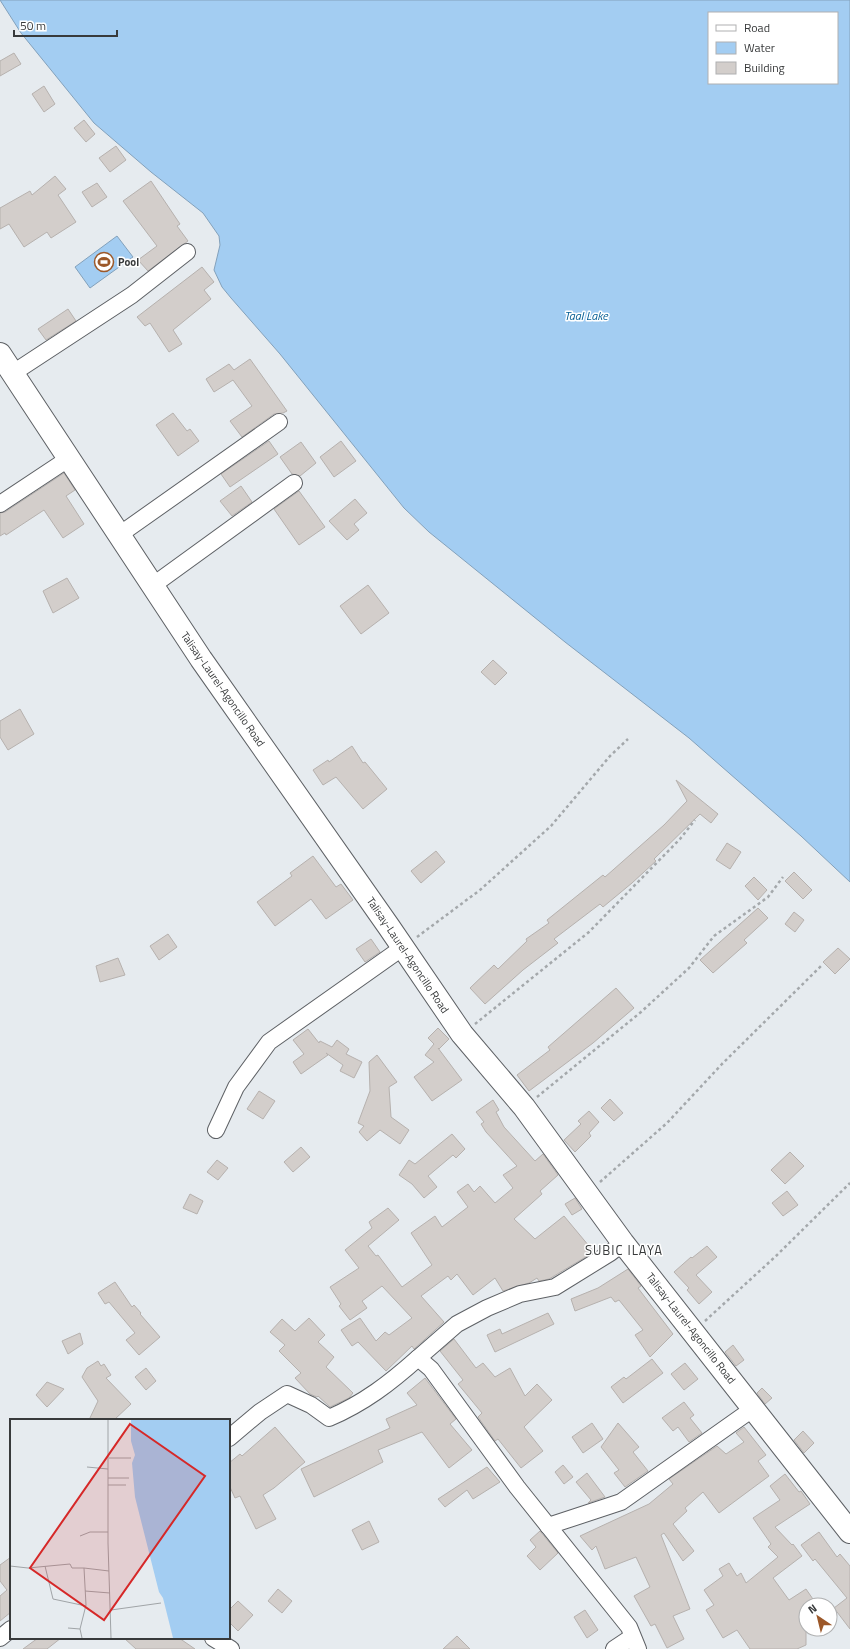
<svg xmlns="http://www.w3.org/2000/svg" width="850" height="1649" font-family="'Titillium Web',sans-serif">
	<rect width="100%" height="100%" fill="#e6ebef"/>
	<g fill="#a3cdf2" stroke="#83a1bb" fill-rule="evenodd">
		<path d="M0,0H850V882L801,836L689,738L565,642L429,532L404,508L280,354L231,298L222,287L214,270L220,245L219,236L203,213L151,172L94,123L21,33ZM709,13H837V83H709Z"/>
		<polygon points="117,236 133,257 90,288 75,267"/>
	</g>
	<g fill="#d3cecb" stroke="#b6b1ae">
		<polygon points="14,53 21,64 0,76 0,61"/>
		<polygon points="44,86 55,104 44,112 32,94"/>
		<polygon points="84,120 95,134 86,142 74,128"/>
		<polygon points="116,146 126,160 110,172 99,158"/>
		<polygon points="55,176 66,189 58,195 76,222 51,238 47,232 24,247 9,224 0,229 0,208 30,191 32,195"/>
		<polygon points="151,181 180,224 177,226 188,241 148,271 138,260 157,246 123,201"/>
		<polygon points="97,183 107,197 92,207 82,192"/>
		<polygon points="202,267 214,282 204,290 211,299 173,330 182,344 169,352 150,323 145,326 137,317"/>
		<polygon points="68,309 76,321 46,340 38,329"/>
		<polygon points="250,359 287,411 283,413 274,414 242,437 230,421 252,406 233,380 214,392 206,379 229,364 234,370"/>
		<polygon points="173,413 187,431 190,429 199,441 178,456 156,425"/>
		<polygon points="269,441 278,454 230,487 221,474"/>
		<polygon points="341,441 356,461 334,477 320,457"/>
		<polygon points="301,442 316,463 300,476 292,474 280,457"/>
		<polygon points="64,473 75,490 66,496 84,524 63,538 44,510 6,535 5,533 0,536 0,513 5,512"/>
		<polygon points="241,486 252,502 232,516 220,501"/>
		<polygon points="299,491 325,527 299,545 274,509"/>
		<polygon points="355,499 367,513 354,524 359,530 347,540 329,521"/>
		<polygon points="67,578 79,598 53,613 43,591"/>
		<polygon points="368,585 389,613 361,634 340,606"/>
		<polygon points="493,660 507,673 495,685 481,672"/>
		<polygon points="20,709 34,734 8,750 0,737 0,721"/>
		<polygon points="352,746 363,763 365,762 387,789 363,809 336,777 323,785 313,770 328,760 329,762"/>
		<polygon points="676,780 718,814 711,823 700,814 654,859 656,861 632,883 603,907 600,904 554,939 558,943 523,970 485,1004 470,988 494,965 498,969 527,941 526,939 549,923 547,920 603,875 605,877 664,825 687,801"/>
		<polygon points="727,843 741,852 730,869 716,860"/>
		<polygon points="436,851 445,862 421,883 411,871"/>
		<polygon points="313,856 336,887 341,884 353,900 326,919 311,899 275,926 257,902 292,876 290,873"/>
		<polygon points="794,872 812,890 803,899 785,881"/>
		<polygon points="754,877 767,890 758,900 745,886"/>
		<polygon points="758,908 768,918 744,940 747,943 713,973 700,960"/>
		<polygon points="794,912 804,920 795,932 785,924"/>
		<polygon points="168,934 177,947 159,960 150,946"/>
		<polygon points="371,939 380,952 365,962 356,949"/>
		<polygon points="838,948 850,959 835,974 823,962"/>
		<polygon points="118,958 125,975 100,982 96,966"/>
		<polygon points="616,988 634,1008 593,1043 529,1091 517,1075 550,1050 548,1047"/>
		<polygon points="438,1028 449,1039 439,1049 438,1048 462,1080 432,1101 414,1077 434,1062 425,1055 434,1044 428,1038"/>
		<polygon points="308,1029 319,1043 320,1041 332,1047 337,1040 349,1049 346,1054 362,1062 354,1078 340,1071 343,1065 326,1053 328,1055 301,1074 293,1062 304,1054 293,1040"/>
		<polygon points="377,1055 397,1082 389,1087 391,1117 409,1130 400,1144 380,1130 367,1141 359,1132 364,1126 358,1123 370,1091 369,1062"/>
		<polygon points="259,1091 275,1101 263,1119 247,1109"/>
		<polygon points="610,1099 623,1113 614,1121 601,1108"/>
		<polygon points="493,1100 499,1110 496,1112 504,1127 535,1161 543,1154 558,1175 540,1191 542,1194 514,1219 535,1239 564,1216 594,1252 549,1279 539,1281 537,1278 529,1283 503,1291 495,1278 473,1295 457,1274 451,1280 448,1276 421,1296 444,1322 414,1349 412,1346 386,1371 358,1342 352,1346 341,1330 360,1318 376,1341 385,1332 389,1335 412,1318 382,1286 362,1301 367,1308 350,1320 339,1306 341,1304 330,1287 359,1268 345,1250 372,1228 369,1222 388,1208 399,1220 368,1246 376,1256 378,1255 402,1287 432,1265 411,1233 435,1216 442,1227 468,1207 457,1192 468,1184 474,1192 480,1186 495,1203 513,1188 503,1175 517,1166 486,1132 481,1124 484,1122 476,1112"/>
		<polygon points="589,1111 599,1122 589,1133 591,1136 575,1152 564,1140 581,1124 578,1121"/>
		<polygon points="452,1134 465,1149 456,1158 453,1155 428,1176 437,1187 424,1198 412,1184 399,1175 409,1160 415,1164"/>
		<polygon points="301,1147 310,1157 293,1172 284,1162"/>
		<polygon points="790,1152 804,1166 785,1184 771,1170"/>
		<polygon points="217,1160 228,1168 218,1180 207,1172"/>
		<polygon points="787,1191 798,1205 783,1216 772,1203"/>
		<polygon points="190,1194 203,1201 197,1214 183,1208"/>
		<polygon points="575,1198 582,1209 572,1215 565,1204"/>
		<polygon points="707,1246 717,1257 696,1275 712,1292 699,1304 687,1290 689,1288 674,1272 691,1257 692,1258"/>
		<polygon points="628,1269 641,1286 638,1288 673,1334 650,1357 635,1335 643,1330 619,1300 615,1302 611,1297 575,1311 571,1299 598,1288"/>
		<polygon points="115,1282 132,1307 134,1305 141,1313 140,1314 160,1337 139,1355 126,1340 135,1333 109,1302 105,1304 98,1293"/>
		<polygon points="548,1313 554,1324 495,1352 487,1335 500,1329 502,1334"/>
		<polygon points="309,1318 325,1335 318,1342 334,1357 326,1367 353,1393 349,1398 330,1407 318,1396 317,1397 310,1394 295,1378 301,1373 279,1351 285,1345 270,1332 282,1319 295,1331"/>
		<polygon points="80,1333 83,1344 68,1354 62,1341"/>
		<polygon points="454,1339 476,1368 483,1363 495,1377 510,1368 525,1396 537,1384 552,1400 524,1427 543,1451 521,1468 498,1439 495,1441 478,1417 482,1413 458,1384 463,1380 440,1351"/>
		<polygon points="733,1345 744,1360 736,1366 725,1352"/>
		<polygon points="652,1359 663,1373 623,1403 611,1387 624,1377 626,1379"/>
		<polygon points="98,1361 101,1366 104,1364 111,1375 106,1378 131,1404 114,1420 89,1420 98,1401 82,1377 87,1368"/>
		<polygon points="685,1363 698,1379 684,1390 671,1374"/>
		<polygon points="146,1368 156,1381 146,1390 135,1377"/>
		<polygon points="425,1378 456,1419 450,1424 472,1450 449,1468 422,1432 378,1450 383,1462 314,1497 301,1469 390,1428 386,1419 417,1405 407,1393"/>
		<polygon points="47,1382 64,1389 47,1407 36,1395"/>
		<polygon points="762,1388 772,1398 765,1404 757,1393"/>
		<polygon points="684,1402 694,1415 690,1418 702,1433 689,1442 678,1427 673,1431 662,1418"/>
		<polygon points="592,1423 603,1439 583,1453 572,1437"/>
		<polygon points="618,1423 639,1447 633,1452 648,1471 625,1487 614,1473 619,1470 601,1447"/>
		<polygon points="275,1427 305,1462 274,1488 263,1495 276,1519 256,1529 240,1496 235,1498 229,1485 229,1463 240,1454 242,1456"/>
		<polygon points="744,1427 766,1455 758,1461 769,1476 719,1513 703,1492 685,1508 687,1511 673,1524 694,1551 683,1561 664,1533 661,1535 690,1609 673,1616 684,1639 667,1648 655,1624 651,1626 634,1596 650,1587 636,1557 605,1569 596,1546 592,1550 580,1536 649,1504 673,1484 669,1479 717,1446 726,1454 744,1442 736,1433"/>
		<polygon points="803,1431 814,1443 804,1453 794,1440"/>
		<polygon points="563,1465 573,1477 564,1484 555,1472"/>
		<polygon points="487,1467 500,1482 473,1499 467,1490 445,1507 438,1499"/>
		<polygon points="587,1473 605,1497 588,1503 591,1500 576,1482"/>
		<polygon points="785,1474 799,1492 801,1491 810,1504 775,1527 792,1545 793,1544 802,1556 773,1578 789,1600 806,1589 817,1605 806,1605 806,1645 797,1649 750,1649 737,1630 723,1638 706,1610 714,1605 704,1590 723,1576 719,1569 729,1563 737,1576 741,1573 746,1583 778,1557 768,1547 771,1544 753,1518 780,1500 770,1486"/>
		<polygon points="369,1521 379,1542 362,1550 352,1530"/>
		<polygon points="540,1531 558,1553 540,1570 527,1556 536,1547 530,1540"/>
		<polygon points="819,1532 837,1557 840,1554 850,1566 850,1629 834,1608 847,1598 815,1559 813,1561 801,1545"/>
		<polygon points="11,1557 11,1612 0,1621 0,1596 7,1590 0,1581 0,1565"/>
		<polygon points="278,1589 292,1601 282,1613 268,1601"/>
		<polygon points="238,1601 253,1615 238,1631 229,1622 229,1610"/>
		<polygon points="585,1610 598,1630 587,1638 574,1617"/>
		<polygon points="457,1636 470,1649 443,1649"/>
		<polygon points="38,1638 61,1638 47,1649 23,1649"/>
		<polygon points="124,1638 179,1638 195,1649 136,1649"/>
	</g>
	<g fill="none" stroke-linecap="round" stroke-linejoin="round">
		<g stroke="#5e6165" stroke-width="18">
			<g id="street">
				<polyline points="13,373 132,295 187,252"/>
				<polyline points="0,504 68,459"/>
				<polyline points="119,535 279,422"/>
				<polyline points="152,586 294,483"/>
				<polyline points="216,1130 236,1087 269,1042 402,948"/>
				<polyline points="623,1243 610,1253 555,1287 520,1294 487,1308 457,1324 418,1358 431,1369 517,1487 629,1627 638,1649"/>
				<path d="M229,1438L260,1412L287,1394L311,1405L329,1418C364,1403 390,1383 418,1358"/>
				<polyline points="548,1526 621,1502 754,1408"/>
				<polyline points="0,1638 11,1629"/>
				<polyline points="213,1638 231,1649"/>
				<polyline points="614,1649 632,1637"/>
			</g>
		</g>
		<g stroke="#5e6165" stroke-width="24">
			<polyline id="secondary" points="0,354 201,659 389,927 462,1034 524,1107 623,1243 850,1532"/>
		</g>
		<g stroke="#a4a8ab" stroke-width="2.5" stroke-dasharray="3 3" stroke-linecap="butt">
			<polyline points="417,937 480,890 551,826 610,756 628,739"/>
			<polyline points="475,1024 589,932 680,839 695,820"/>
			<polyline points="537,1097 641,1012 689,968 714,936 768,897 783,877"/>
			<polyline points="600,1182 667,1123 722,1064 821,966"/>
			<polyline points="705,1321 776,1256 850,1183"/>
		</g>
		<use href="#street" stroke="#fff" stroke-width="16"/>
		<use href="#secondary" stroke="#fff" stroke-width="22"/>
	</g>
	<defs>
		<g id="stadium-ring" transform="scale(1)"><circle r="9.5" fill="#fff" stroke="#9c5829" stroke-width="1.5"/><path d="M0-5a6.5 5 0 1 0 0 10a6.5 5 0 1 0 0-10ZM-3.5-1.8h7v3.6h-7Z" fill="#9c5829"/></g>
	</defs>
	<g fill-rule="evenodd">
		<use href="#stadium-ring" x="104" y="262"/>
	</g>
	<g text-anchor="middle" stroke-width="3" stroke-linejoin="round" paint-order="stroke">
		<g font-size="11" font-weight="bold" fill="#383a3b" stroke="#fff" text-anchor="start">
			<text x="118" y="266">Pool</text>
		</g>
		<g font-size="11" fill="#383a3b" stroke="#fff">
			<text transform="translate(223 689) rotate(55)" y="4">Talisay-Laurel-Agoncillo Road</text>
			<text transform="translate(408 955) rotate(56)" y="4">Talisay-Laurel-Agoncillo Road</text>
			<text transform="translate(691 1328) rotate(52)" y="4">Talisay-Laurel-Agoncillo Road</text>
		</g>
		<g font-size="12" font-style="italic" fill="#005b92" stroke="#fff">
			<text x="586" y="320">Taal Lake</text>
		</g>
		<g font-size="13" letter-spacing="1" fill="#383a3b" stroke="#fff">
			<text x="624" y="1255">SUBIC ILAYA</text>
		</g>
	</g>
	<g transform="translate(10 1419)">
		<rect width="220" height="220" fill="#e6ebef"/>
		<path d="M121,1H220V219H163L153,179L149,173L125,78L122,44L125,36L121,22Z" fill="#a3cdf2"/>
		<path fill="none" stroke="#a0a4a7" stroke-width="1" d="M98,1V124L101,219M99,39H121M77,48L98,50M98,59H119M98,66H116M70,117L80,113H98M0,147L18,149L60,145L62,149H74M35,147L43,180L76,187M75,172L100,174M101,191L151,184M58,209L70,210M72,219L70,210L76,186L74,149L99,152"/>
		<path fill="#d62828" fill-opacity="0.15" stroke="#d62828" stroke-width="2" d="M120,5L195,57L94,201L20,149Z"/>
		<rect width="220" height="220" fill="none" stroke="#383a3b" stroke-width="2"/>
	</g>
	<rect x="708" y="12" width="130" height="72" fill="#ffffff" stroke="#afb0b1"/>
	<rect x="716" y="25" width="20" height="6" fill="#ffffff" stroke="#afb0b1"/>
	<text x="744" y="32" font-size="12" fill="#383a3b">Road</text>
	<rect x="716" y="42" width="20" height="12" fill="#a3cdf2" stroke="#afb0b1"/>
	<text x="744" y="52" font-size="12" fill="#383a3b">Water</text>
	<rect x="716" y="62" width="20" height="12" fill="#d3cecb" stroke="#afb0b1"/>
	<text x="744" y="72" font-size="12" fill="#383a3b">Building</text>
	<g transform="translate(818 1617) rotate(325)"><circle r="19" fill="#ffffff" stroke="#afb0b1"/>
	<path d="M0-3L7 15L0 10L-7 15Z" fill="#9c5829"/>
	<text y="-6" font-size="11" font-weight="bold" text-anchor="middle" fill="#383a3b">N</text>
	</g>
	<path d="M14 30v6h103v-6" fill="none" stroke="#383a3b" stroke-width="2"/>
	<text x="20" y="30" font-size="12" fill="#383a3b" stroke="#ffffff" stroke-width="3" paint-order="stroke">50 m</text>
</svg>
